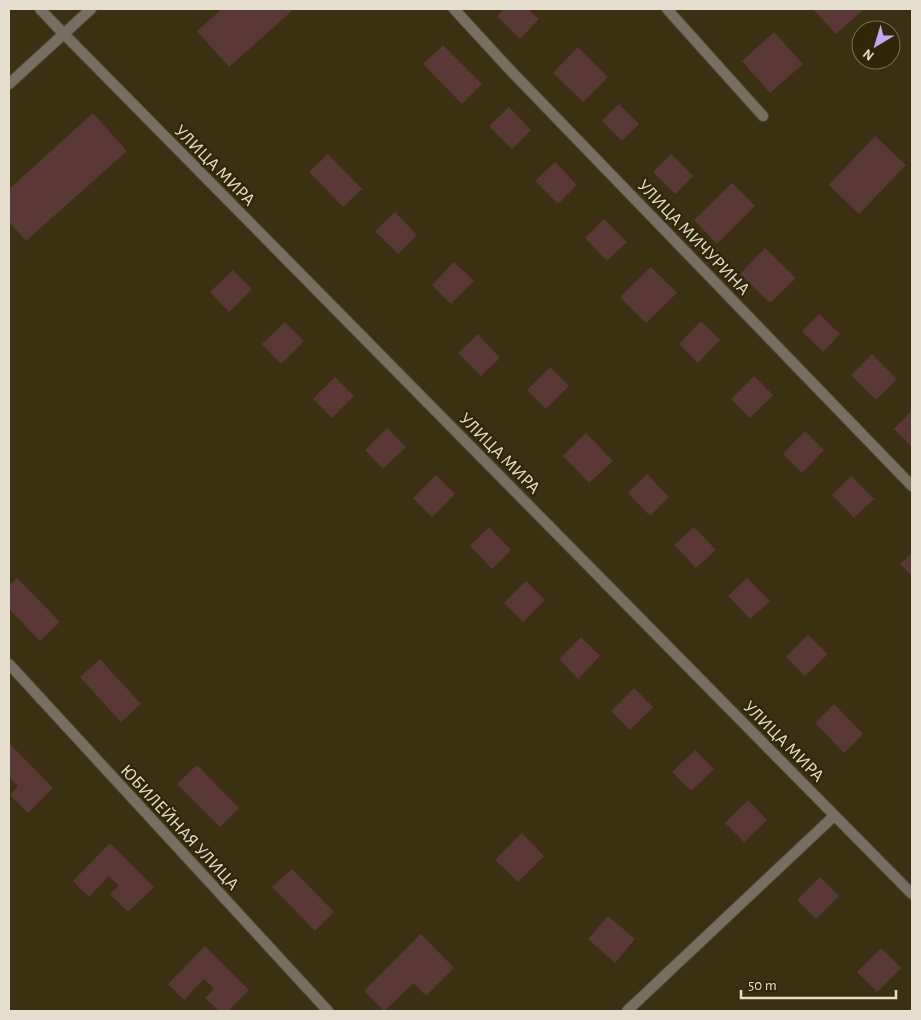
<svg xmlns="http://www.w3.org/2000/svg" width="921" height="1020" font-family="'Alegreya Sans',sans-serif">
	<rect width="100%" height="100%" fill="#3b3012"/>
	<g fill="#593835">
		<polygon points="222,9 294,9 229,67 197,31"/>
		<polygon points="504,9 528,9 539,19 520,39 497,16"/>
		<polygon points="813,9 864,9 836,34"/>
		<polygon points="774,32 803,64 770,93 742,61"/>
		<polygon points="443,45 482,84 462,104 423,64"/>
		<polygon points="578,47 608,77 583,102 553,73"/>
		<polygon points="619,104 639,124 622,141 602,121"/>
		<polygon points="509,107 531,130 512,149 489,126"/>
		<polygon points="93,113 127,151 26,241 9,222 9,189"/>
		<polygon points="875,136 906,165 859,214 829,185"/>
		<polygon points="328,154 362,189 343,207 309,172"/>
		<polygon points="671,154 693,176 675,194 653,172"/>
		<polygon points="555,162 577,185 558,204 535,181"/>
		<polygon points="732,183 755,206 717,244 694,220"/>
		<polygon points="395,212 417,235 398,254 375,231"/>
		<polygon points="604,219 627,242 607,261 585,238"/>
		<polygon points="765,248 796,278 770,303 740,274"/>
		<polygon points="454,262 474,281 451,304 432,285"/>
		<polygon points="651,267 677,293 646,323 620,297"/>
		<polygon points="233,270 252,289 229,312 210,292"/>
		<polygon points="819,314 840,334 823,352 802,331"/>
		<polygon points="701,321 720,340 698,363 679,344"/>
		<polygon points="285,322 304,341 281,364 262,344"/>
		<polygon points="478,334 500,358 481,376 458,353"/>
		<polygon points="872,354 897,379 876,400 851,375"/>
		<polygon points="550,367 569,386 546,409 527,390"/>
		<polygon points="754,376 773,395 750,418 731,399"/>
		<polygon points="335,377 354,396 332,418 313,399"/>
		<polygon points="912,410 912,447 894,429"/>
		<polygon points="387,428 406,447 383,469 365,450"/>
		<polygon points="805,431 824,450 802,473 783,454"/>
		<polygon points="586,433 613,461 589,483 563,456"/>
		<polygon points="647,474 669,497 650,516 628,493"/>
		<polygon points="436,475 455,494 432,517 413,498"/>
		<polygon points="851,476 874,499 854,518 832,495"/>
		<polygon points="489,527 511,550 492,569 470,546"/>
		<polygon points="694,527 716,550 696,568 674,545"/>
		<polygon points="912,553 912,576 900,564"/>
		<polygon points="17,578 60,622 40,641 9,609 9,586"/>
		<polygon points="747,578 770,601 750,619 728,596"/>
		<polygon points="526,581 545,600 523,622 504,603"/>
		<polygon points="808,635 828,654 805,676 786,657"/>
		<polygon points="581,637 600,656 578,679 559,659"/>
		<polygon points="100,659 141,704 121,722 80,677"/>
		<polygon points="634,688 653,707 630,730 611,711"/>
		<polygon points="834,704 863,734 844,753 815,723"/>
		<polygon points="9,743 53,788 28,813 10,795 18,786 9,777"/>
		<polygon points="695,750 714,769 691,791 672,772"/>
		<polygon points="197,765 239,808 220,827 177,784"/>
		<polygon points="748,800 767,820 744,842 725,823"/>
		<polygon points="522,833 544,856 518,882 495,860"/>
		<polygon points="110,843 154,887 128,912 110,894 119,886 109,876 89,897 73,881"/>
		<polygon points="292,869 334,912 315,931 272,887"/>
		<polygon points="820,877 839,896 816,919 797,900"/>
		<polygon points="608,916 635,939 615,963 588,939"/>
		<polygon points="421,934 454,968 426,996 414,983 384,1011 364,991"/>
		<polygon points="205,946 249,990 228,1011 219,1011 205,998 214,989 204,979 184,1000 168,984"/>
		<polygon points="881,948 901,968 877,992 857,972"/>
	</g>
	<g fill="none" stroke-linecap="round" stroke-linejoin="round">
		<g stroke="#564c30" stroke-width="12">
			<g id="service">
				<polyline points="40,9 64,34"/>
				<polyline points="627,1011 834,816"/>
			</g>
		</g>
		<g stroke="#564c30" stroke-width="12">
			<g id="minor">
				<polyline points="454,9 512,72 912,486"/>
				<polyline points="667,9 763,116"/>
				<polyline points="64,34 912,894"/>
				<polyline points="9,84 91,9"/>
				<polyline points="9,664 328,1011"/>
			</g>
		</g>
		<use href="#service" stroke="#786f63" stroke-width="10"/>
		<use href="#minor" stroke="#786f63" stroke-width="10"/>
	</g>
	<g text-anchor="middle" stroke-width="4.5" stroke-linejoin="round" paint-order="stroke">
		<g font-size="18" fill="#e5decd" stroke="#312607">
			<text transform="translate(215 165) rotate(45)" y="6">УЛИЦА МИРА</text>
			<text transform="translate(694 237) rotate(46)" y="6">УЛИЦА МИЧУРИНА</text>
			<text transform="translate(500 453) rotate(45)" y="6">УЛИЦА МИРА</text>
			<text transform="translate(784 741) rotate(45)" y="6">УЛИЦА МИРА</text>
			<text transform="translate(180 827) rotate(47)" y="6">ЮБИЛЕЙНАЯ УЛИЦА</text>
		</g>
	</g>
	<rect width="921" height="1020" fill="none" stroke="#e5decd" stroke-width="20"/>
	<g transform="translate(876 45) rotate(218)"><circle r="24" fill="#312607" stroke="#797056"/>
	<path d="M0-4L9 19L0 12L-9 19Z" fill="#c3a7f2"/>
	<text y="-8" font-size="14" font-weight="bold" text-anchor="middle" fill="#e5decd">N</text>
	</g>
	<path d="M741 990v8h155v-8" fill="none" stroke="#e5decd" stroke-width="2.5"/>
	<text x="748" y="990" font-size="15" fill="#e5decd" stroke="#312607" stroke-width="4" paint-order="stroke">50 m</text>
</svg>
